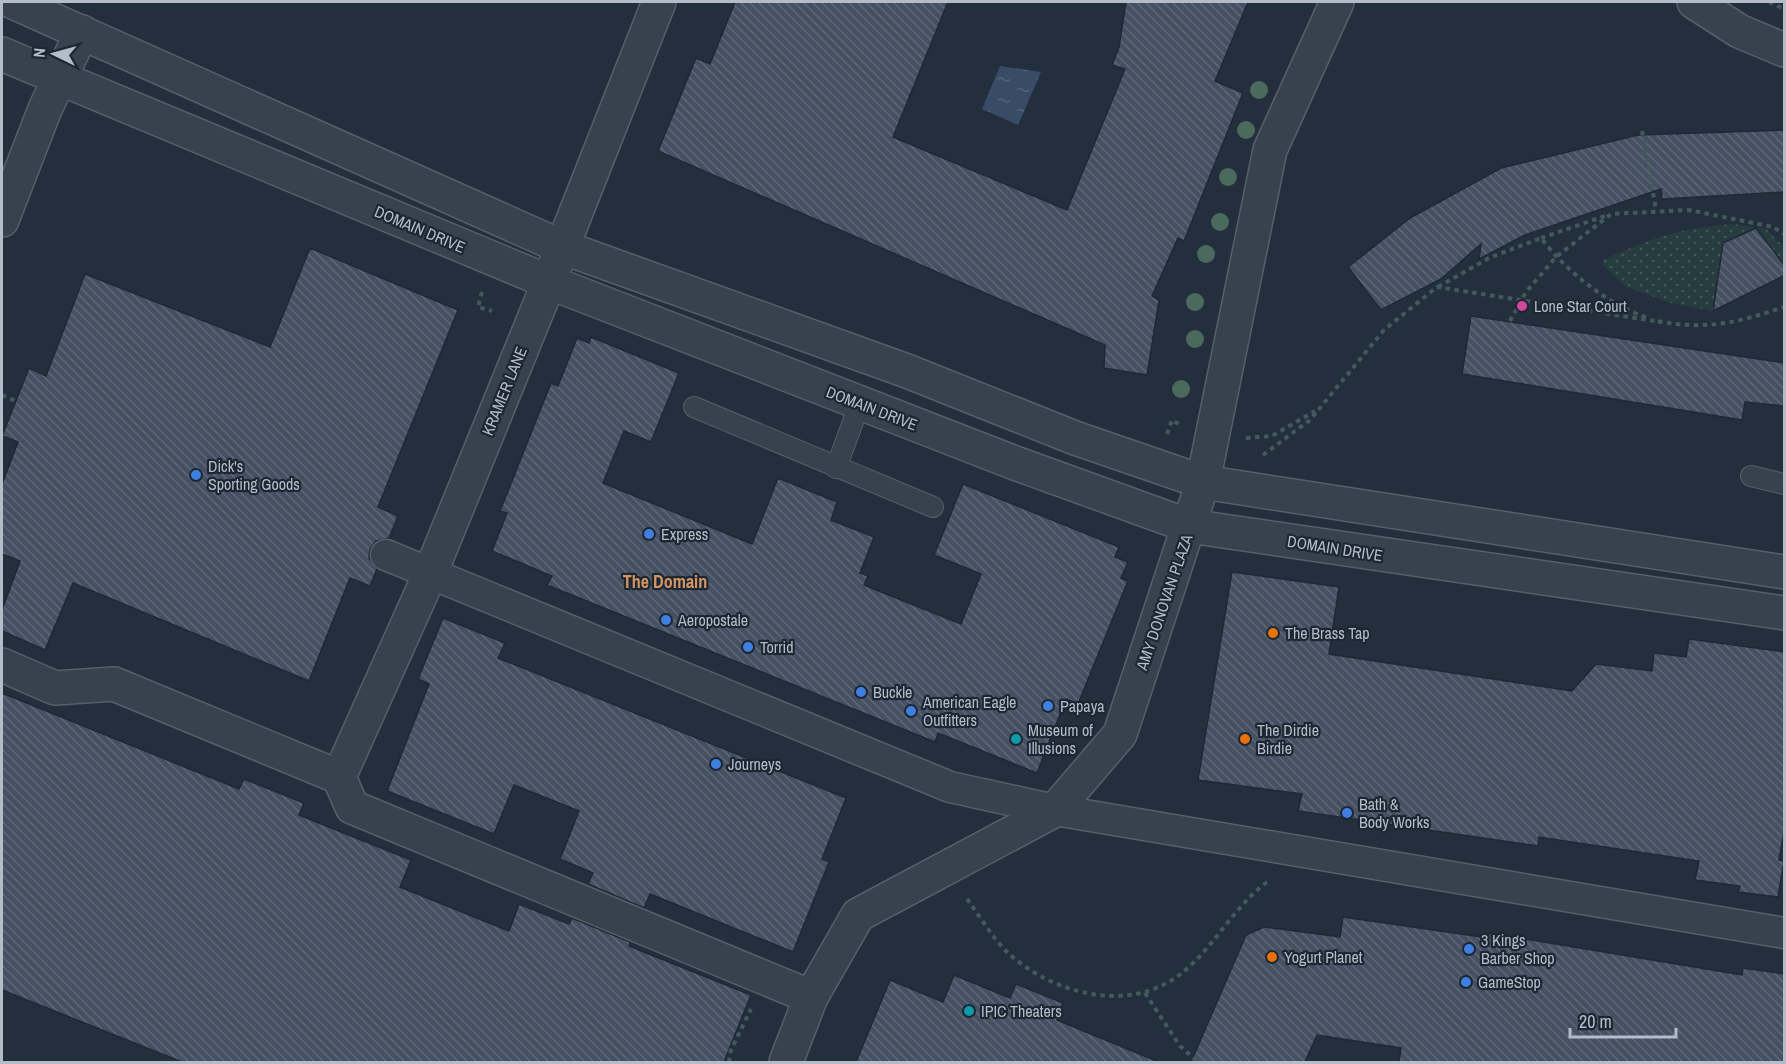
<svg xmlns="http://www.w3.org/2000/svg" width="1786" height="1064" font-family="'Archivo Narrow',sans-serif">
	<defs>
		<pattern id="grass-dots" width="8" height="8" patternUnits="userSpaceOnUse" patternTransform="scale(1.5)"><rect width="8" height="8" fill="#263c3f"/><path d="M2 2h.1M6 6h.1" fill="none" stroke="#435659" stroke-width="1.8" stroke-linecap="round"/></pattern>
		<pattern id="water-ripples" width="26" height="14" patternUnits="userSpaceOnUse" patternTransform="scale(1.5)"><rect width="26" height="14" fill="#394c67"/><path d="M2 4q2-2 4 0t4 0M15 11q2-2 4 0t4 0" fill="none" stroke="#53647b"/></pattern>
		<pattern id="building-back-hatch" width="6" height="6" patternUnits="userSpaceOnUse" patternTransform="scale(1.5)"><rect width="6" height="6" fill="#455162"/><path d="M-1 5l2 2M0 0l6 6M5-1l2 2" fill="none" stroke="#5d6877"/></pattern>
	</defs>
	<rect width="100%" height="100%" fill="#242f3e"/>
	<path fill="url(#grass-dots)" d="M1733,224L1766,229L1784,247V275L1713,311L1671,303L1626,287L1603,265V260C1652,238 1679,228 1733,224Z"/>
	<polygon fill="url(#water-ripples)" points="1000,66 1041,72 1018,125 982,109"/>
	<g fill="url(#building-back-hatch)" stroke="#1f2835" stroke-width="1.5">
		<polygon points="735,2 948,2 893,137 1067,210 1125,69 1112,65 1119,47 1126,2 1248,2 1215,81 1243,93 1184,241 1178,238 1152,296 1159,300 1147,375 1104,368 1105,345 658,151 696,58 710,64"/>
		<polygon points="1785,130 1785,192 1662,199 1661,189 1525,235 1479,259 1481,244 1441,279 1381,310 1348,267 1410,218 1501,168 1638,135"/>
		<polygon points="1756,228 1785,266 1785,275 1713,311 1723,243"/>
		<polygon points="310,248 458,310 378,507 398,516 389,538 376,541 370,549 369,558 377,569 370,586 350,578 309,681 73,583 45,650 2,631 2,610 20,561 2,554 2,484 18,442 2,436 29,368 46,376 85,274 270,347"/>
		<polygon points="1471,316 1785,363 1785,406 1745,402 1742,420 1462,374"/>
		<polygon points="591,337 679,373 651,442 624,431 603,483 752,544 778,478 837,502 831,520 874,537 860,573 868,576 864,585 961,624 981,574 934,555 963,484 1119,547 1115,557 1128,562 1121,578 1128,581 1078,704 1066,699 1037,773 938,733 935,742 547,585 552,576 492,551 507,513 500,511 551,383 558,386 577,338 589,343"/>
		<polygon points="1232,572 1339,587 1329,654 1572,691 1596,664 1652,671 1654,653 1686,657 1689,639 1785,652 1785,825 1779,860 1784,861 1778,897 1738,892 1740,886 1695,880 1699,861 1539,837 1538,846 1298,811 1302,794 1198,780"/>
		<polygon points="443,618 505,643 498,658 846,798 822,859 829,862 793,952 650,894 644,908 588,884 593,873 560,859 579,811 514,785 494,834 387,791 429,684 418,679"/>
		<polygon points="2,693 239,789 244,779 304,803 299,815 411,860 400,887 509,931 519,904 569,924 572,918 630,942 629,946 751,995 724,1062 182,1062 2,990"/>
		<polygon points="1343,917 1488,938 1489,933 1742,975 1743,968 1785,974 1785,1062 1399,1062 1401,1048 1317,1035 1305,1062 1191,1062 1246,935 1264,927 1340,937"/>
		<polygon points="954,975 1010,998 1016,984 1063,1003 1057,1020 1159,1062 856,1062 890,980 943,1002"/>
	</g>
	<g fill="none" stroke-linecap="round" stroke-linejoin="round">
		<g stroke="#565f6c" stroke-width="22">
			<g id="service">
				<polyline points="694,407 933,507"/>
				<polyline points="836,468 860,403"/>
				<polyline points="1751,476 1784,484"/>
			</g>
		</g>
		<g stroke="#565f6c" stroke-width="33">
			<polyline id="pedestrian" points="386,555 950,787 1055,810 1784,933"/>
		</g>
		<g stroke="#565f6c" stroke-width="36">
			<g id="minor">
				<polyline points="1694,2 1739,31 1784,50"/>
				<polyline points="2,220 45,109 82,32"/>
				<polyline points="2,665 55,688 114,684 339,777 352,807 811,997"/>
				<polyline points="339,777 430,574 549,282"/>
				<polyline points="786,1062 811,997 858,915 1055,810 1120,734 1203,482 1270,150 1337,2"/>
			</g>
		</g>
		<g stroke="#565f6c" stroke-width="36">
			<g id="tertiary">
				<polyline points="13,2 562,247 907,371 1075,438 1203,482 1784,572"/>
				<polyline points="2,54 549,282 1015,463 1189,526 1784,613"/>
				<polyline points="554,268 659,2"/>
			</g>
		</g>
		<g stroke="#44595c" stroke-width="4" stroke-dasharray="4.5 4.5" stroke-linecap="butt">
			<polyline points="1769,2 1784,9"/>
			<polyline points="1642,131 1656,210"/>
			<polyline points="1541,238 1608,215"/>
			<path d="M1438,287L1489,258L1541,238C1567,272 1607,304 1648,318"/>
			<polyline points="482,292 478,307 492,311"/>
			<polyline points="1510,321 1526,292 1556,257 1611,214 1689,210 1773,227 1784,234"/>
			<path d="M1658,321C1705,331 1740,322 1784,307"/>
			<polyline points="2,395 16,401"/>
			<polyline points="1167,434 1172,420 1180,425"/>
			<polyline points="1246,438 1272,436 1315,411"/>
			<polyline points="1263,455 1310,420 1384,330 1437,287 1661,322"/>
			<path d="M967,899C980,916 991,936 1006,951C1050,993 1126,1014 1178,976C1214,949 1233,906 1270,880"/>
			<polyline points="1145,993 1180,1046 1198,1062"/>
			<polyline points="729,1062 731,1050 751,1009"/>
		</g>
		<use href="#service" stroke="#38414e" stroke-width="20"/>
		<use href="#pedestrian" stroke="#38414e" stroke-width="30"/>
		<use href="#minor" stroke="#38414e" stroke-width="33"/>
		<use href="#tertiary" stroke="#38414e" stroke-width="33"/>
	</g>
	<g fill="#4b6a5d">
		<circle cx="1259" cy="90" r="9"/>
		<circle cx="1246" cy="130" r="9"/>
		<circle cx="1228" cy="177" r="9"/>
		<circle cx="1220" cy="222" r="9"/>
		<circle cx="1206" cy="254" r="9"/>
		<circle cx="1195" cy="302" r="9"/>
		<circle cx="1195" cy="339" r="9"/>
		<circle cx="1181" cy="389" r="9"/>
	</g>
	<circle fill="#d1479c" stroke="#1d2633" stroke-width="2" cx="1522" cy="306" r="6"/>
	<g fill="#3f7fe0" stroke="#1d2633" stroke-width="2">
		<circle cx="196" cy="475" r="6"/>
		<circle cx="649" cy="534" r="6"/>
		<circle cx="666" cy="620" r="6"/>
		<circle cx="748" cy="647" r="6"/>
		<circle cx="861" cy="692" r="6"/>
		<circle cx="1048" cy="706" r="6"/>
		<circle cx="911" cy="711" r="6"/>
		<circle cx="716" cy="764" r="6"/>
		<circle cx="1347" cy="813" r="6"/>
		<circle cx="1469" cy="949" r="6"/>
		<circle cx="1466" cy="982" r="6"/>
	</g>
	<g fill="#e8710a" stroke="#1d2633" stroke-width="2">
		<circle cx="1273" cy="633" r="6"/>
		<circle cx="1245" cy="739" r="6"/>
		<circle cx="1272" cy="957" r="6"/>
	</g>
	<g fill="#0f9aa8" stroke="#1d2633" stroke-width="2">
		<circle cx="1016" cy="739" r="6"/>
		<circle cx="969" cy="1011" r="6"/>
	</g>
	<g text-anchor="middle" stroke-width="4.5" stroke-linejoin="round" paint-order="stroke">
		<g font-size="16" fill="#b4bcc9" stroke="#1d2633">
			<text transform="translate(420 229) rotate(23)" y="6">DOMAIN DRIVE</text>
			<text transform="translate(504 391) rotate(-68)" y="6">KRAMER LANE</text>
			<text transform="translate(872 408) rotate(21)" y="6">DOMAIN DRIVE</text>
			<text transform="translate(1335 548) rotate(9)" y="6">DOMAIN DRIVE</text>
			<text transform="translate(1164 602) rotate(-71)" y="6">AMY DONOVAN PLAZA</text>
		</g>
		<g font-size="16" fill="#b4bcc9" stroke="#1d2633" text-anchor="start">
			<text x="1534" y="312">Lone Star Court</text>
			<text x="208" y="472">Dick's<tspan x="208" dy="18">Sporting Goods</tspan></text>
			<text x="661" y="540">Express</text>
			<text x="678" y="626">Aeropostale</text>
			<text x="1285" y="639">The Brass Tap</text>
			<text x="760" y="653">Torrid</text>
			<text x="873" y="698">Buckle</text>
			<text x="923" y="708">American Eagle<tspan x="923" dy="18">Outfitters</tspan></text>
			<text x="1060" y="712">Papaya</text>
			<text x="1028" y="736">Museum of<tspan x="1028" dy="18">Illusions</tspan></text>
			<text x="1257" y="736">The Dirdie<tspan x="1257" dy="18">Birdie</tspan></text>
			<text x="728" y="770">Journeys</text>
			<text x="1359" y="810">Bath &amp;<tspan x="1359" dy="18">Body Works</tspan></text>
			<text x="1481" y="946">3 Kings<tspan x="1481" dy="18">Barber Shop</tspan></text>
			<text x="1284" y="963">Yogurt Planet</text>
			<text x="1478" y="988">GameStop</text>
			<text x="981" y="1017">IPIC Theaters</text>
		</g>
		<g font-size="18" font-weight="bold" fill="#d59563" stroke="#1d2633">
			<text x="665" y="588">The Domain</text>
		</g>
	</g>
	<rect width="1786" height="1064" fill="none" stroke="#b4bcc9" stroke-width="6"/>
	<g transform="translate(54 54) rotate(275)" stroke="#1d2633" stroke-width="4.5" paint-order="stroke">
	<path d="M0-4.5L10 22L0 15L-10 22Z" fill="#b4bcc9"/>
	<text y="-9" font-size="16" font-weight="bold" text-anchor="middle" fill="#b4bcc9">N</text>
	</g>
	<path d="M1570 1028v9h106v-9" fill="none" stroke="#b4bcc9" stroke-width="3"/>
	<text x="1579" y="1028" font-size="18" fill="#b4bcc9" stroke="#1d2633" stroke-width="4.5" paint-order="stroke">20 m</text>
</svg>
